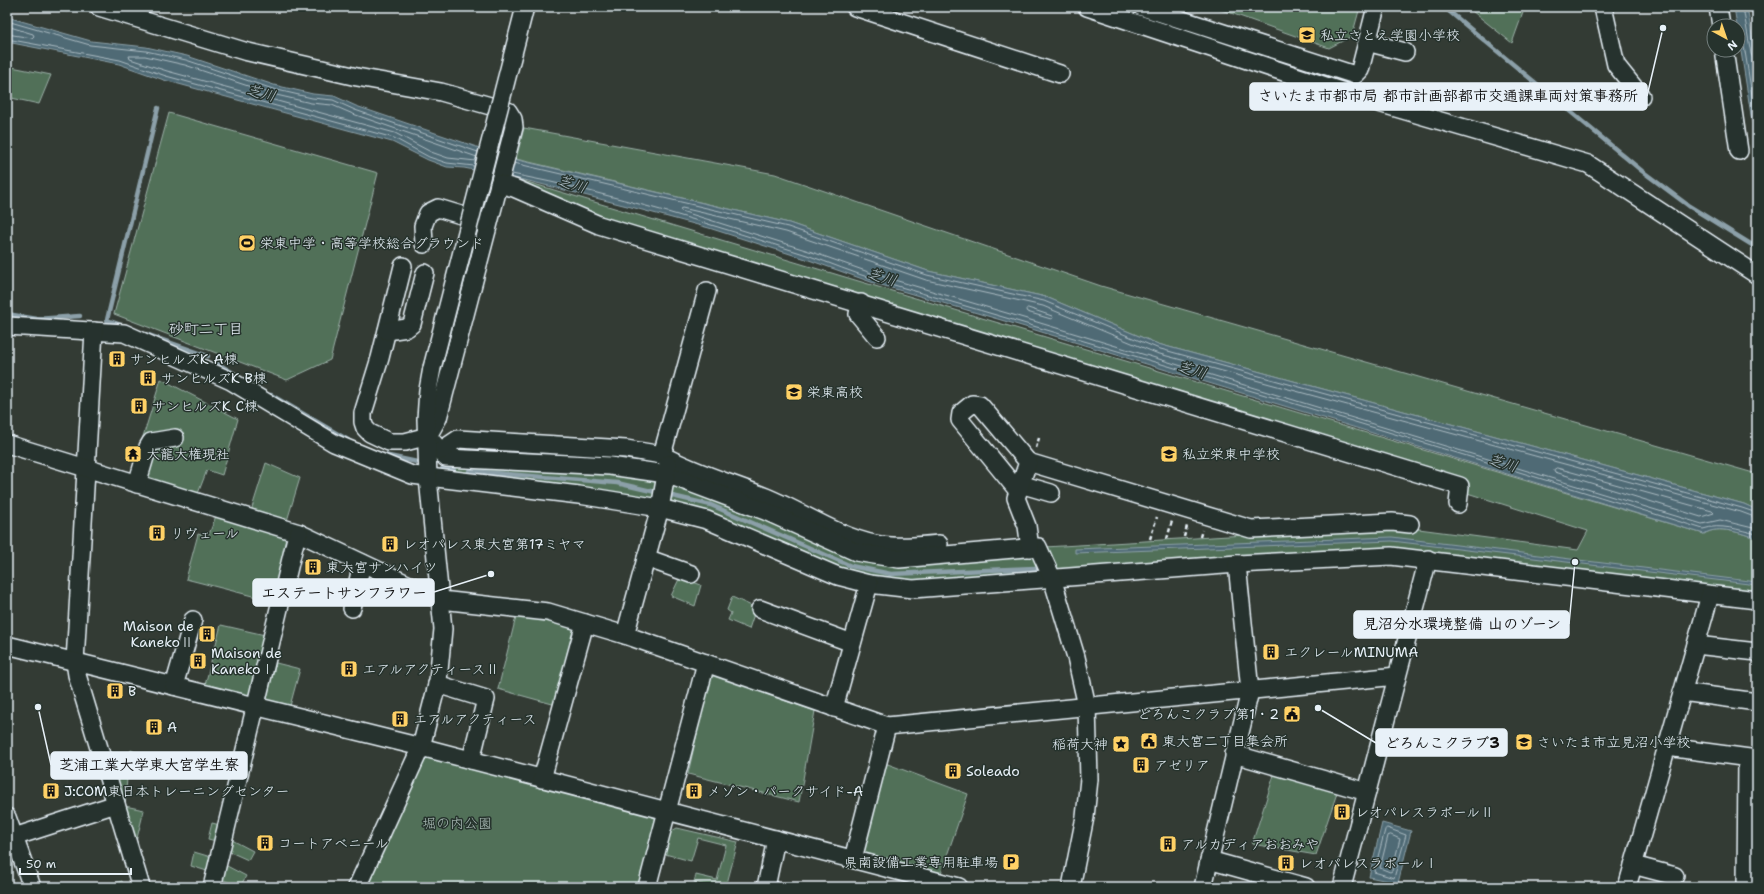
<svg xmlns="http://www.w3.org/2000/svg" width="1764" height="894" font-family="'Shantell Sans','Klee One',sans-serif">
	<rect width="100%" height="100%" fill="#333b34"/>
	<filter id="ink" filterUnits="userSpaceOnUse"><feTurbulence type="fractalNoise" baseFrequency=".025" numOctaves="2"/><feDisplacementMap in="SourceGraphic" scale="8" xChannelSelector="R" yChannelSelector="G"/><feConvolveMatrix kernelMatrix="1 2 1 2 8 2 1 2 1" color-interpolation-filters="sRGB"/></filter>
	<g filter="url(#ink)">
		<g fill="#517058" stroke="#9cb0a8">
			<polygon points="1207,7 1360,7 1352,36 1329,48 1228,12"/>
			<polygon points="1467,7 1525,7 1512,43"/>
			<polygon points="7,66 51,75 39,104 7,97"/>
			<polygon points="169,113 378,173 330,360 287,380 114,314"/>
			<polygon points="524,128 775,174 1101,286 1757,474 1757,510 1744,504 1158,344 1046,297 928,271 789,223 516,159"/>
			<path d="M514,178L1704,534C1719,524 1741,534 1757,538V560L1754,570L1757,572V600L1428,559L1059,573L1045,547L1396,526L1578,550L1588,531L590,217L513,183Z"/>
			<polygon points="161,379 238,419 222,475 207,470 197,496 131,475"/>
			<polygon points="446,458 666,474 856,552 1038,547 1052,578 869,584 707,520 445,480"/>
			<polygon points="266,463 300,478 286,524 251,511"/>
			<polygon points="216,516 284,538 287,544 272,601 186,579 198,534 208,537"/>
			<polygon points="680,577 701,585 695,606 671,596"/>
			<polygon points="732,597 756,608 749,629 728,620 731,613 727,610"/>
			<polygon points="516,617 556,621 576,628 556,705 498,689"/>
			<polygon points="221,625 265,635 249,695 205,685"/>
			<polygon points="276,663 300,669 290,706 269,702 267,696"/>
			<polygon points="710,675 815,711 799,802 688,774"/>
			<polygon points="421,747 667,811 647,887 357,887"/>
			<polygon points="131,750 137,753 130,779 127,778 125,803 122,804 109,755 128,760"/>
			<polygon points="885,763 968,794 941,873 866,856 862,849"/>
			<polygon points="1275,772 1338,790 1316,855 1252,844"/>
			<polygon points="125,806 144,810 136,842"/>
			<polygon points="212,823 220,825 216,841 208,839"/>
			<polygon points="677,828 738,842 726,887 713,887 694,882 696,875 717,880 726,845 698,838 691,861 665,854 670,832"/>
			<polygon points="232,840 253,851 248,860 228,851"/>
			<polygon points="194,852 211,857 207,871 191,866"/>
			<polygon points="225,865 246,876 240,887 233,887 234,885 222,879"/>
			<polygon points="122,881 124,887 101,887"/>
		</g>
		<g fill="#4f6a74" stroke="#8ca0a9">
			<polygon points="1734,7 1747,7 1757,65 1757,153"/>
			<path d="M7,17L91,41L146,47L187,56L274,85L313,94L334,96L356,106L509,158L789,223L928,271L1046,297L1158,344L1744,504L1757,510V538C1741,534 1719,524 1704,534L1025,327L871,282L809,260L709,228L631,207L529,181L464,168L447,167L428,160L392,142L164,80L119,64L7,42Z"/>
			<polygon points="1392,537 1757,582 1757,585 1392,541 1075,553 1075,549"/>
			<polygon points="1382,823 1411,831 1398,883 1369,877"/>
		</g>
		<g fill="none" stroke-linecap="round" stroke-linejoin="round">
			<g stroke="#abbbc3" stroke-width="1">
				<polyline points="1743,7 1751,54 1753,58 1757,58"/>
				<polyline points="7,21 90,45 146,51 186,60 273,89 312,98 333,100 355,110 478,152"/>
				<polyline points="7,26 33,34 34,36 32,38 7,34"/>
				<polyline points="7,39 120,60 166,76 394,138 429,157 447,163 474,166"/>
				<polyline points="1738,41 1742,41 1744,45 1757,127"/>
				<polyline points="476,161 448,158 431,152 395,133 167,71 130,59 129,56 145,56 185,65 272,94 311,103 332,105 353,114 477,157"/>
				<polyline points="514,163 788,227 927,275 1044,301 1157,348 1742,508 1757,513"/>
				<path d="M512,174C612,193 710,224 807,255C830,263 853,273 877,280C1153,361 1429,443 1703,529C1721,523 1738,530 1757,534"/>
				<polygon points="1028,308 1052,316 1053,318 1051,319 1027,312 1026,310"/>
				<polygon points="1557,468 1712,511 1714,513 1701,517 1555,472 1554,470"/>
				<polyline points="1757,518 1741,512 1156,353 1043,306 926,280 786,232 682,208 680,209 681,211 812,252 874,274 1027,319 1702,524 1720,520 1757,529"/>
				<polygon points="1387,828 1406,835 1394,878 1374,872 1385,830"/>
				<polygon points="1391,835 1400,839 1392,871 1390,872 1380,868 1388,836"/>
			</g>
			<g stroke="#8ca0a9" stroke-width="4.5">
				<polyline points="1444,7 1642,171 1689,206 1757,248"/>
				<polyline points="7,314 37,319 80,316"/>
				<polyline points="124,326 107,320 158,108"/>
				<polyline points="146,334 208,356"/>
				<polyline points="218,364 235,374"/>
				<polyline points="271,395 348,440"/>
				<polyline points="384,455 417,462"/>
				<polyline points="442,469 454,470"/>
				<polyline points="469,471 617,483 711,505 851,566 891,574 1036,568"/>
			</g>
			<g stroke="#e8f1f8" stroke-width="20">
				<g id="minor">
					<polyline points="99,7 244,51 357,77 441,92 508,111 513,119 514,127 438,418 428,436 405,442 389,442 370,433 365,428 363,422 363,413 380,358 403,266"/>
					<polyline points="855,7 1060,74"/>
					<polyline points="1087,7 1365,99 1588,164 1757,275"/>
					<polyline points="1142,7 1355,75 1360,70 1376,7"/>
					<polyline points="1603,7 1616,65 1641,96"/>
					<polyline points="1718,7 1721,26"/>
					<polyline points="1367,42 1405,52"/>
					<polyline points="1724,50 1739,151"/>
					<polyline points="499,184 514,188 599,225 1460,486 1458,504"/>
					<polyline points="424,244 423,226 428,213 438,208 484,222"/>
					<path d="M707,291L662,455C695,473 731,483 766,497C801,511 838,537 875,544C896,548 918,546 939,544"/>
					<polyline points="861,303 858,314 877,337"/>
					<polyline points="7,326 124,333 231,381 334,443 412,475 579,495 660,508 707,520 838,576 869,584 913,589 1237,564 1391,556 1757,600"/>
					<polyline points="94,331 75,662 77,675 141,887"/>
					<polyline points="387,331 407,328 412,324 425,273"/>
					<polyline points="428,436 446,458 610,466 666,474 765,511 856,552 899,559 1038,547 1052,578 1076,657 1087,706 1089,779 1085,817 1071,887"/>
					<polyline points="7,444 299,533 441,600 548,612 625,635 887,726 1397,676"/>
					<polyline points="440,451 458,439 626,449 662,455"/>
					<polyline points="1028,462 1251,529 1392,522 1410,524"/>
					<polyline points="137,484 148,447 151,442 175,438"/>
					<polyline points="1020,484 1051,493"/>
					<polyline points="1018,491 960,420 961,413 972,404 980,405 1028,462 1016,498 1027,526 1030,548"/>
					<polyline points="646,558 691,574"/>
					<polyline points="352,608 362,563"/>
					<polyline points="760,609 852,643"/>
					<polyline points="625,635 660,508 668,464"/>
					<polyline points="7,645 421,747 959,887"/>
					<polyline points="1696,645 1757,652"/>
					<polyline points="437,684 486,699 471,760"/>
					<polyline points="174,686 193,620"/>
					<polyline points="1682,692 1757,702"/>
					<polyline points="834,708 869,584"/>
					<polyline points="1667,747 1757,759"/>
					<polyline points="1234,754 1367,792"/>
					<polyline points="542,779 585,623"/>
					<polyline points="7,817 32,887"/>
					<polyline points="14,837 116,804"/>
					<polyline points="853,859 887,726"/>
					<polyline points="1209,860 1306,887"/>
					<polyline points="1633,865 1675,876"/>
					<polyline points="212,887 295,542 299,533"/>
					<polyline points="357,887 421,747 438,681 443,629 428,478 426,419 428,390 432,368"/>
					<polyline points="647,887 706,663"/>
					<polyline points="766,887 776,839"/>
					<polyline points="1203,887 1250,691 1237,564"/>
					<polyline points="1342,887 1428,559"/>
					<polyline points="1627,887 1710,595"/>
					<polyline points="1746,887 1747,759"/>
				</g>
			</g>
			<g stroke="#e8f1f8" stroke-width="2.5" stroke-dasharray="4 3" stroke-linecap="butt">
				<polyline points="50,7 67,11 68,7"/>
				<polyline points="1036,448 1039,438"/>
				<polyline points="1184,537 1187,526"/>
				<polyline points="1200,537 1202,530"/>
				<polyline points="1150,539 1157,517"/>
				<polyline points="1167,539 1172,521"/>
			</g>
			<use href="#minor" stroke="#26332d" stroke-width="17"/>
			<polyline stroke="#e8f1f8" stroke-width="3" stroke-dasharray="6 3" stroke-linecap="butt" points="7,873 12,887"/>
			<g stroke="#e8f1f8" stroke-width="20" stroke-linecap="butt">
				<polyline id="minor-bridge" points="432,368 525,7"/>
			</g>
			<use href="#minor-bridge" stroke="#26332d" stroke-width="17"/>
		</g>
	</g>
	<defs>
		<g id="school-square" transform="scale(0.9)"><rect x="-9" y="-9" width="18" height="18" rx="4" fill="#ffd166" stroke="#26332d"/><path d="M0-5L7-2L0 1L-7-2ZM-4 1L0 2.5L4 1V4Q0 6-4 4Z" fill="#111"/></g>
		<g id="stadium-square" transform="scale(0.9)"><rect x="-9" y="-9" width="18" height="18" rx="4" fill="#ffd166" stroke="#26332d"/><path d="M0-5a6.5 5 0 1 0 0 10a6.5 5 0 1 0 0-10ZM-3.5-1.8h7v3.6h-7Z" fill="#111"/></g>
		<g id="building-square" transform="scale(0.9)"><rect x="-9" y="-9" width="18" height="18" rx="4" fill="#ffd166" stroke="#26332d"/><path d="M-4-6H4V6H1V3H-1V6H-4ZM-2.5-4.3h1.7v1.8h-1.7ZM.8-4.3h1.7v1.8H.8ZM-2.5-1h1.7V.8h-1.7ZM.8-1h1.7V.8H.8Z" fill="#111"/></g>
		<g id="temple-square" transform="scale(0.9)"><rect x="-9" y="-9" width="18" height="18" rx="4" fill="#ffd166" stroke="#26332d"/><path d="M0-6L5-2H3V0L6.5 2.5H4V6H1.5V3h-3V6H-4V2.5H-6.5L-3 0V-2H-5Z" fill="#111"/></g>
		<g id="civic-square" transform="scale(0.9)"><rect x="-9" y="-9" width="18" height="18" rx="4" fill="#ffd166" stroke="#26332d"/><path d="M-.6-6.5H3V-4.5H.6V-3L4-1V1h2V6H-6V1h2V-1L-.6-3ZM-1.2 2.5V6h2.4V2.5Z" fill="#111"/></g>
		<g id="sight-square" transform="scale(0.9)"><rect x="-9" y="-9" width="18" height="18" rx="4" fill="#ffd166" stroke="#26332d"/><path d="M0-6L1.8-2.2L6-1.7L2.9 1.2L3.7 5.4L0 3.3L-3.7 5.4L-2.9 1.2L-6-1.7L-1.8-2.2Z" fill="#111"/></g>
		<g id="parking-square" transform="scale(0.9)"><rect x="-9" y="-9" width="18" height="18" rx="4" fill="#ffd166" stroke="#26332d"/><path d="M-3.5-5.5H1a3.5 3.5 0 0 1 0 7H-1V5.5H-3.5ZM-1-3.4V-.6H.8a1.4 1.4 0 0 0 0-2.8Z" fill="#111"/></g>
	</defs>
	<g fill-rule="evenodd">
		<use href="#school-square" x="1307" y="35"/>
		<use href="#stadium-square" x="247" y="243"/>
		<use href="#building-square" x="117" y="359"/>
		<use href="#building-square" x="148" y="378"/>
		<use href="#school-square" x="794" y="392"/>
		<use href="#building-square" x="139" y="406"/>
		<use href="#temple-square" x="133" y="454"/>
		<use href="#school-square" x="1169" y="454"/>
		<use href="#building-square" x="157" y="533"/>
		<use href="#building-square" x="390" y="544"/>
		<use href="#building-square" x="313" y="567"/>
		<use href="#building-square" x="207" y="634"/>
		<use href="#building-square" x="1271" y="652"/>
		<use href="#building-square" x="198" y="661"/>
		<use href="#building-square" x="349" y="669"/>
		<use href="#building-square" x="115" y="691"/>
		<use href="#civic-square" x="1292" y="714"/>
		<use href="#building-square" x="400" y="719"/>
		<use href="#building-square" x="154" y="727"/>
		<use href="#civic-square" x="1149" y="741"/>
		<use href="#school-square" x="1524" y="742"/>
		<use href="#sight-square" x="1121" y="744"/>
		<use href="#building-square" x="1141" y="765"/>
		<use href="#building-square" x="953" y="771"/>
		<use href="#building-square" x="51" y="791"/>
		<use href="#building-square" x="694" y="791"/>
		<use href="#building-square" x="1342" y="812"/>
		<use href="#building-square" x="265" y="843"/>
		<use href="#building-square" x="1168" y="844"/>
		<use href="#parking-square" x="1011" y="862"/>
		<use href="#building-square" x="1286" y="863"/>
	</g>
	<g text-anchor="middle" stroke-width="3" stroke-linejoin="round" paint-order="stroke">
		<g font-size="14" fill="#e8f1f8" stroke="#26332d" text-anchor="start">
			<text x="1320" y="40">私立さとえ学園小学校</text>
			<text x="260" y="248">栄東中学・高等学校総合グラウンド</text>
			<text x="130" y="364">サンヒルズK A棟</text>
			<text x="161" y="383">サンヒルズK B棟</text>
			<text x="807" y="397">栄東高校</text>
			<text x="152" y="411">サンヒルズK C棟</text>
			<text x="146" y="459">大龍大権現社</text>
			<text x="1182" y="459">私立栄東中学校</text>
			<text x="170" y="538">リヴェール</text>
			<text x="403" y="549">レオパレス東大宮第17ミヤマ</text>
			<text x="326" y="572">東大宮サンハイツ</text>
			<text x="194" y="631" text-anchor="end">Maison de<tspan x="194" dy="16">KanekoⅡ</tspan></text>
			<text x="1284" y="657">エクレールMINUMA</text>
			<text x="211" y="658">Maison de<tspan x="211" dy="16">KanekoⅠ</tspan></text>
			<text x="362" y="674">エアルアクティースⅡ</text>
			<text x="128" y="696">B</text>
			<text x="1279" y="719" text-anchor="end">どろんこクラブ第1・2</text>
			<text x="413" y="724">エアルアクティース</text>
			<text x="167" y="732">A</text>
			<text x="1162" y="746">東大宮二丁目集会所</text>
			<text x="1537" y="747">さいたま市立見沼小学校</text>
			<text x="1108" y="749" text-anchor="end">稲荷大神</text>
			<text x="1154" y="770">アゼリア</text>
			<text x="966" y="776">Soleado</text>
			<text x="64" y="796">J:COM東日本トレーニングセンター</text>
			<text x="707" y="796">メゾン・パークサイド-A</text>
			<text x="1355" y="817">レオパレスラポールⅡ</text>
			<text x="278" y="848">コートアベニール</text>
			<text x="1181" y="849">アルカディアおおみや</text>
			<text x="998" y="867" text-anchor="end">県南設備工業専用駐車場</text>
			<text x="1299" y="868">レオパレスラポールⅠ</text>
		</g>
		<g font-size="14" fill="#acbdb8" stroke="#26332d">
			<text x="457" y="828">堀の内公園</text>
		</g>
		<g font-size="15" font-style="italic" fill="#abbbc3" stroke="#26332d">
			<text transform="translate(261 93) rotate(15)" y="5">芝川</text>
			<text transform="translate(572 184) rotate(17)" y="5">芝川</text>
			<text transform="translate(882 277) rotate(17)" y="5">芝川</text>
			<text transform="translate(1192 370) rotate(17)" y="5">芝川</text>
			<text transform="translate(1503 463) rotate(17)" y="5">芝川</text>
		</g>
		<g font-size="15" fill="#e8f1f8" stroke="#26332d">
			<text x="206" y="334">砂町二丁目</text>
		</g>
	</g>
	<path fill="none" stroke="#e8f1f8" stroke-width="1.5" d="M1663 28L1647 96M491 574L434 592M1575 562L1569 624M1318 708L1376 743M38 707L51 765"/>
	<g fill="#e8f1f8" stroke="#26332d" stroke-width="1.5">
		<circle cx="1663" cy="28" r="4"/>
		<circle cx="491" cy="574" r="4"/>
		<circle cx="1575" cy="562" r="4"/>
		<circle cx="1318" cy="708" r="4"/>
		<circle cx="38" cy="707" r="4"/>
	</g>
	<g fill="#e8f1f8" stroke="#e8f1f8" stroke-width="1.5">
		<rect x="1250" y="83" width="397" height="27" rx="4"/>
		<rect x="253" y="579" width="181" height="27" rx="4"/>
		<rect x="1354" y="611" width="215" height="27" rx="4"/>
		<rect x="1376" y="729" width="131" height="27" rx="4"/>
		<rect x="51" y="752" width="196" height="27" rx="4"/>
	</g>
	<g font-size="15" text-anchor="middle" font-weight="bold" fill="#111">
		<text x="1448" y="101">さいたま市都市局 都市計画部都市交通課車両対策事務所</text>
		<text x="344" y="598">エステートサンフラワー</text>
		<text x="1462" y="629">見沼分水環境整備 山のゾーン</text>
		<text x="1442" y="748">どろんこクラブ3</text>
		<text x="149" y="770">芝浦工業大学東大宮学生寮</text>
	</g>
	<rect width="1764" height="894" fill="none" stroke="#26332d" stroke-width="24"/>
	<rect x="12" y="12" width="1740" height="870" fill="none" stroke="#e8f1f8" stroke-width="1.5" filter="url(#ink)"/>
	<g transform="translate(1726 38) rotate(140)"><circle r="19" fill="#26332d" stroke="#747f7e"/>
	<path d="M0-3L7 15L0 10L-7 15Z" fill="#ffd166"/>
	<text y="-6" font-size="11" font-weight="bold" text-anchor="middle" fill="#e8f1f8">N</text>
	</g>
	<path d="M20 868v6h111v-6" fill="none" stroke="#e8f1f8" stroke-width="2"/>
	<text x="26" y="868" font-size="12" fill="#e8f1f8" stroke="#26332d" stroke-width="3" paint-order="stroke">50 m</text>
</svg>
